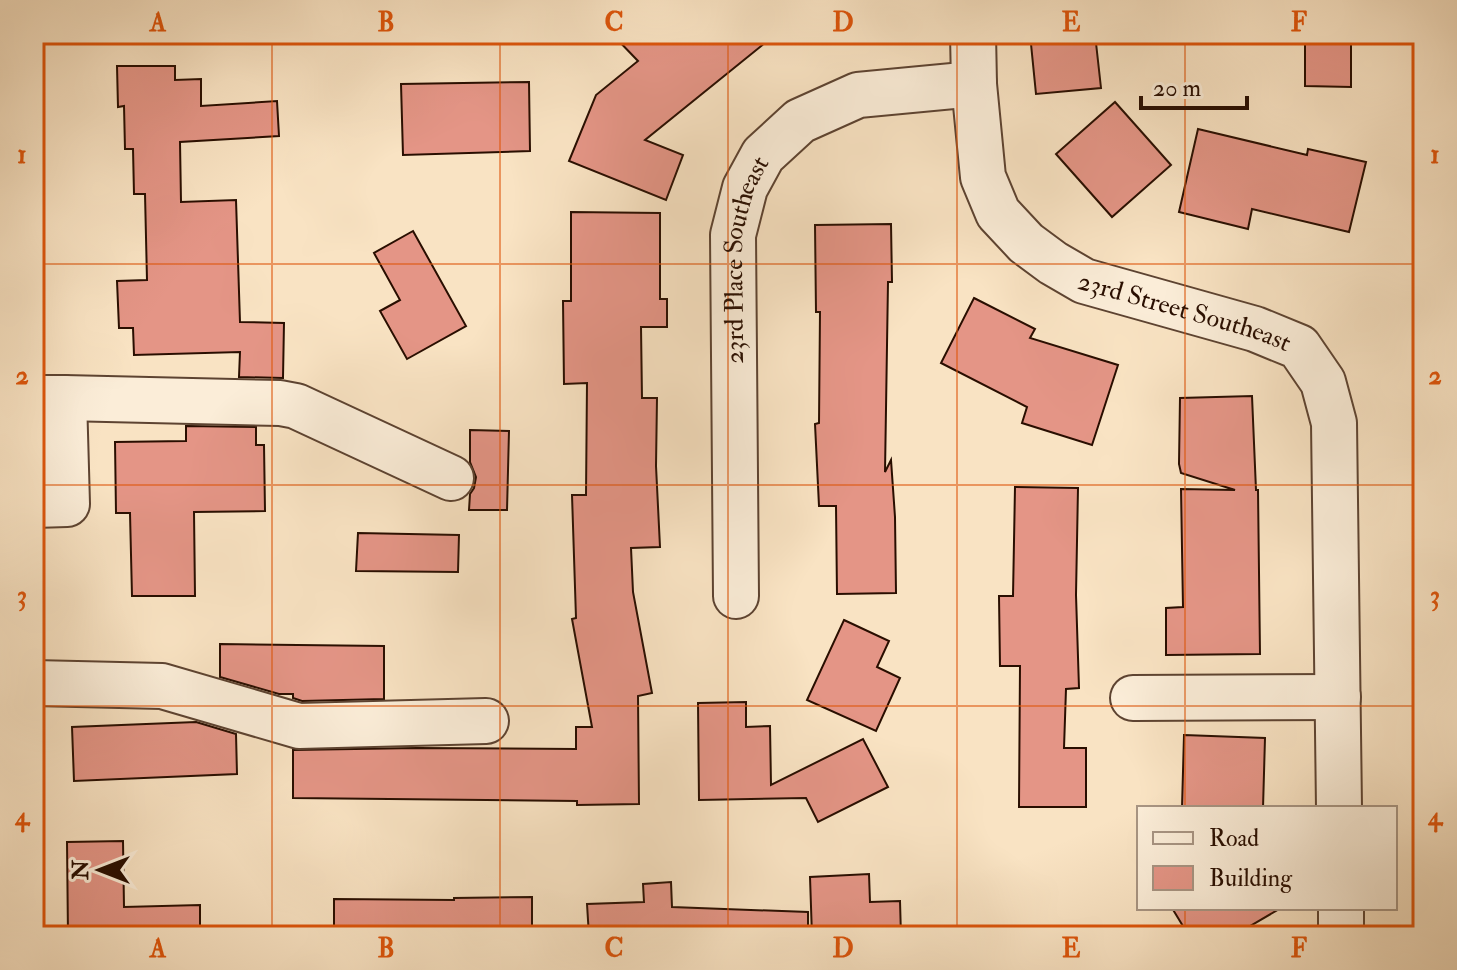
<svg xmlns="http://www.w3.org/2000/svg" width="1457" height="970" font-family="'IM FELL Double Pica',serif">
	<rect width="100%" height="100%" fill="#f9e3c3"/>
	<filter id="stains"><feTurbulence type="fractalNoise" baseFrequency=".0025" numOctaves="4"/><feColorMatrix values="0 0 0 0 .2 0 0 0 0 .09 0 0 0 0 .02 0 0 0 .5 -.17"/></filter>
	<radialGradient id="worn" r=".72"><stop offset=".6" stop-color="#630" stop-opacity="0"/><stop offset="1" stop-color="#630" stop-opacity=".3"/></radialGradient>
	<g fill="#e49586" stroke="#290e00" stroke-width="2">
		<polygon points="612,34 776,34 645,140 683,155 666,200 569,161 596,95 638,61"/>
		<polygon points="1030,34 1095,34 1101,88 1036,94"/>
		<polygon points="1305,34 1351,34 1351,87 1305,86"/>
		<polygon points="117,66 175,66 175,80 201,79 201,106 277,101 279,136 180,142 181,202 236,200 240,322 284,323 283,378 239,377 240,352 134,355 133,328 119,328 117,281 147,280 145,194 134,194 133,149 125,149 124,106 118,107"/>
		<polygon points="529,82 530,151 403,155 401,84"/>
		<polygon points="1115,102 1171,165 1112,217 1056,154"/>
		<polygon points="1198,129 1307,155 1308,149 1366,162 1349,232 1252,209 1248,229 1179,212"/>
		<polygon points="571,212 660,213 660,299 667,299 667,327 641,327 642,398 657,398 656,466 660,547 631,548 633,592 652,693 638,696 639,804 577,805 577,801 293,798 293,750 417,748 576,749 576,727 592,727 572,619 576,618 572,495 586,495 587,383 564,384 563,301 571,301"/>
		<polygon points="891,224 892,282 888,282 885,472 891,460 895,517 896,593 837,594 836,506 819,506 815,424 819,423 820,312 816,312 815,225"/>
		<polygon points="413,231 466,326 407,359 380,311 400,300 374,253"/>
		<polygon points="974,298 1035,329 1030,338 1118,365 1092,445 1022,423 1027,407 941,363"/>
		<polygon points="1252,396 1256,490 1258,490 1260,654 1166,655 1166,608 1183,607 1181,489 1235,490 1181,473 1179,464 1180,398"/>
		<polygon points="186,426 256,427 256,445 264,445 265,511 194,512 195,596 132,596 130,513 116,513 115,442 186,441"/>
		<polygon points="470,430 509,431 507,510 469,510 470,494 474,488 476,477 470,462"/>
		<polygon points="1015,487 1078,488 1076,595 1079,688 1066,689 1064,748 1086,748 1086,807 1019,807 1020,666 1000,666 999,596 1013,596"/>
		<polygon points="358,533 459,535 458,572 356,571"/>
		<polygon points="844,620 889,641 877,667 900,678 876,731 807,700"/>
		<polygon points="220,644 384,646 384,699 302,701 293,698 293,694 279,694 220,677"/>
		<polygon points="746,702 746,727 770,726 771,785 863,739 888,787 818,822 806,798 699,800 698,703"/>
		<polygon points="196,722 236,734 237,774 74,781 72,727"/>
		<polygon points="1184,735 1265,738 1263,808 1182,808"/>
		<polygon points="123,841 124,907 200,905 200,936 68,936 67,842"/>
		<polygon points="869,874 870,902 900,901 901,936 812,936 810,877"/>
		<polygon points="671,882 672,907 808,912 808,936 589,936 587,904 644,902 643,884"/>
		<polygon points="532,897 532,936 334,936 334,899 454,900 454,898"/>
		<polygon points="1172,908 1281,908 1233,936 1189,936"/>
	</g>
	<g fill="none" stroke-linecap="round" stroke-linejoin="round">
		<g stroke="#5d4331" stroke-width="48">
			<g id="minor">
				<path id="s1" d="M973,34L974,84L983,177L998,213L1026,243L1053,263L1084,281L1255,329L1299,347L1323,382L1334,423L1339,808"/>
				<polyline points="64,398 280,403 296,406 451,478"/>
				<polyline points="34,505 67,504 64,398 36,398"/>
				<path id="s2" d="M736,596L733,235L745,188L763,155L800,121L858,95L974,84"/>
				<polyline points="34,683 162,686 299,726 486,721"/>
				<polyline points="1133,698 1338,697"/>
				<polyline points="1341,908 1341,936"/>
			</g>
		</g>
		<use href="#minor" stroke="#fbedd8" stroke-width="44"/>
	</g>
	<path fill="none" stroke="#de550b" stroke-width="2" stroke-opacity="0.55" d="M272,34V936M500,34V936M728,34V936M957,34V936M1185,34V808M34,264H1423M34,485H1423M34,706H1423M1185,908V936"/>
	<g text-anchor="middle" stroke-width="7" stroke-linejoin="round" paint-order="stroke">
		<g font-size="26" fill="#290e00" stroke="#fbedd8">
			<text dy="9" stroke="none"><textPath href="#s2" startOffset="338">23rd Place Southeast</textPath></text>
			<text dy="9" stroke="none"><textPath href="#s1" startOffset="398">23rd Street Southeast</textPath></text>
		</g>
	</g>
	<rect width="1457" height="970" fill="none" stroke="#f9e3c3" stroke-width="88"/>
	<rect x="1137" y="806" width="260" height="104" fill="#fbedd8" stroke="#a79482" stroke-width="2"/>
	<rect x="1153" y="832" width="40" height="12" fill="#fbedd8" stroke="#a79482" stroke-width="2"/>
	<text x="1209" y="846" font-size="24" fill="#290e00">Road</text>
	<rect x="1153" y="866" width="40" height="24" fill="#e49586" stroke="#a79482" stroke-width="2"/>
	<text x="1209" y="886" font-size="24" fill="#290e00">Building</text>
	<g transform="translate(100 870) rotate(270)" stroke="#fbedd8" stroke-width="6" paint-order="stroke">
	<path d="M0-6L14 30L0 20L-14 30Z" fill="#290e00"/>
	<text y="-12" font-size="22" font-weight="bold" text-anchor="middle" fill="#290e00">N</text>
	</g>
	<path d="M1141 96v12h106v-12" fill="none" stroke="#290e00" stroke-width="4"/>
	<text x="1153" y="96" font-size="24" fill="#290e00" stroke="#fbedd8" stroke-width="6" paint-order="stroke">20 m</text>
	<rect x="44" y="44" width="1369" height="882" fill="none" stroke="#de550b" stroke-width="3"/>
	<g font-size="26" text-anchor="middle" font-weight="bold" fill="#de550b">
		<text x="158" y="31">A</text>
		<text x="386" y="31">B</text>
		<text x="614" y="31">C</text>
		<text x="843" y="31">D</text>
		<text x="1071" y="31">E</text>
		<text x="1299" y="31">F</text>
		<text x="22" y="163">1</text>
		<text x="1435" y="163">1</text>
		<text x="22" y="384">2</text>
		<text x="1435" y="384">2</text>
		<text x="22" y="604">3</text>
		<text x="1435" y="604">3</text>
		<text x="22" y="825">4</text>
		<text x="1435" y="825">4</text>
		<text x="158" y="957">A</text>
		<text x="386" y="957">B</text>
		<text x="614" y="957">C</text>
		<text x="843" y="957">D</text>
		<text x="1071" y="957">E</text>
		<text x="1299" y="957">F</text>
	</g>
	<rect width="100%" height="100%" filter="url(#stains)"/>
	<rect width="100%" height="100%" fill="url(#worn)"/>
</svg>
